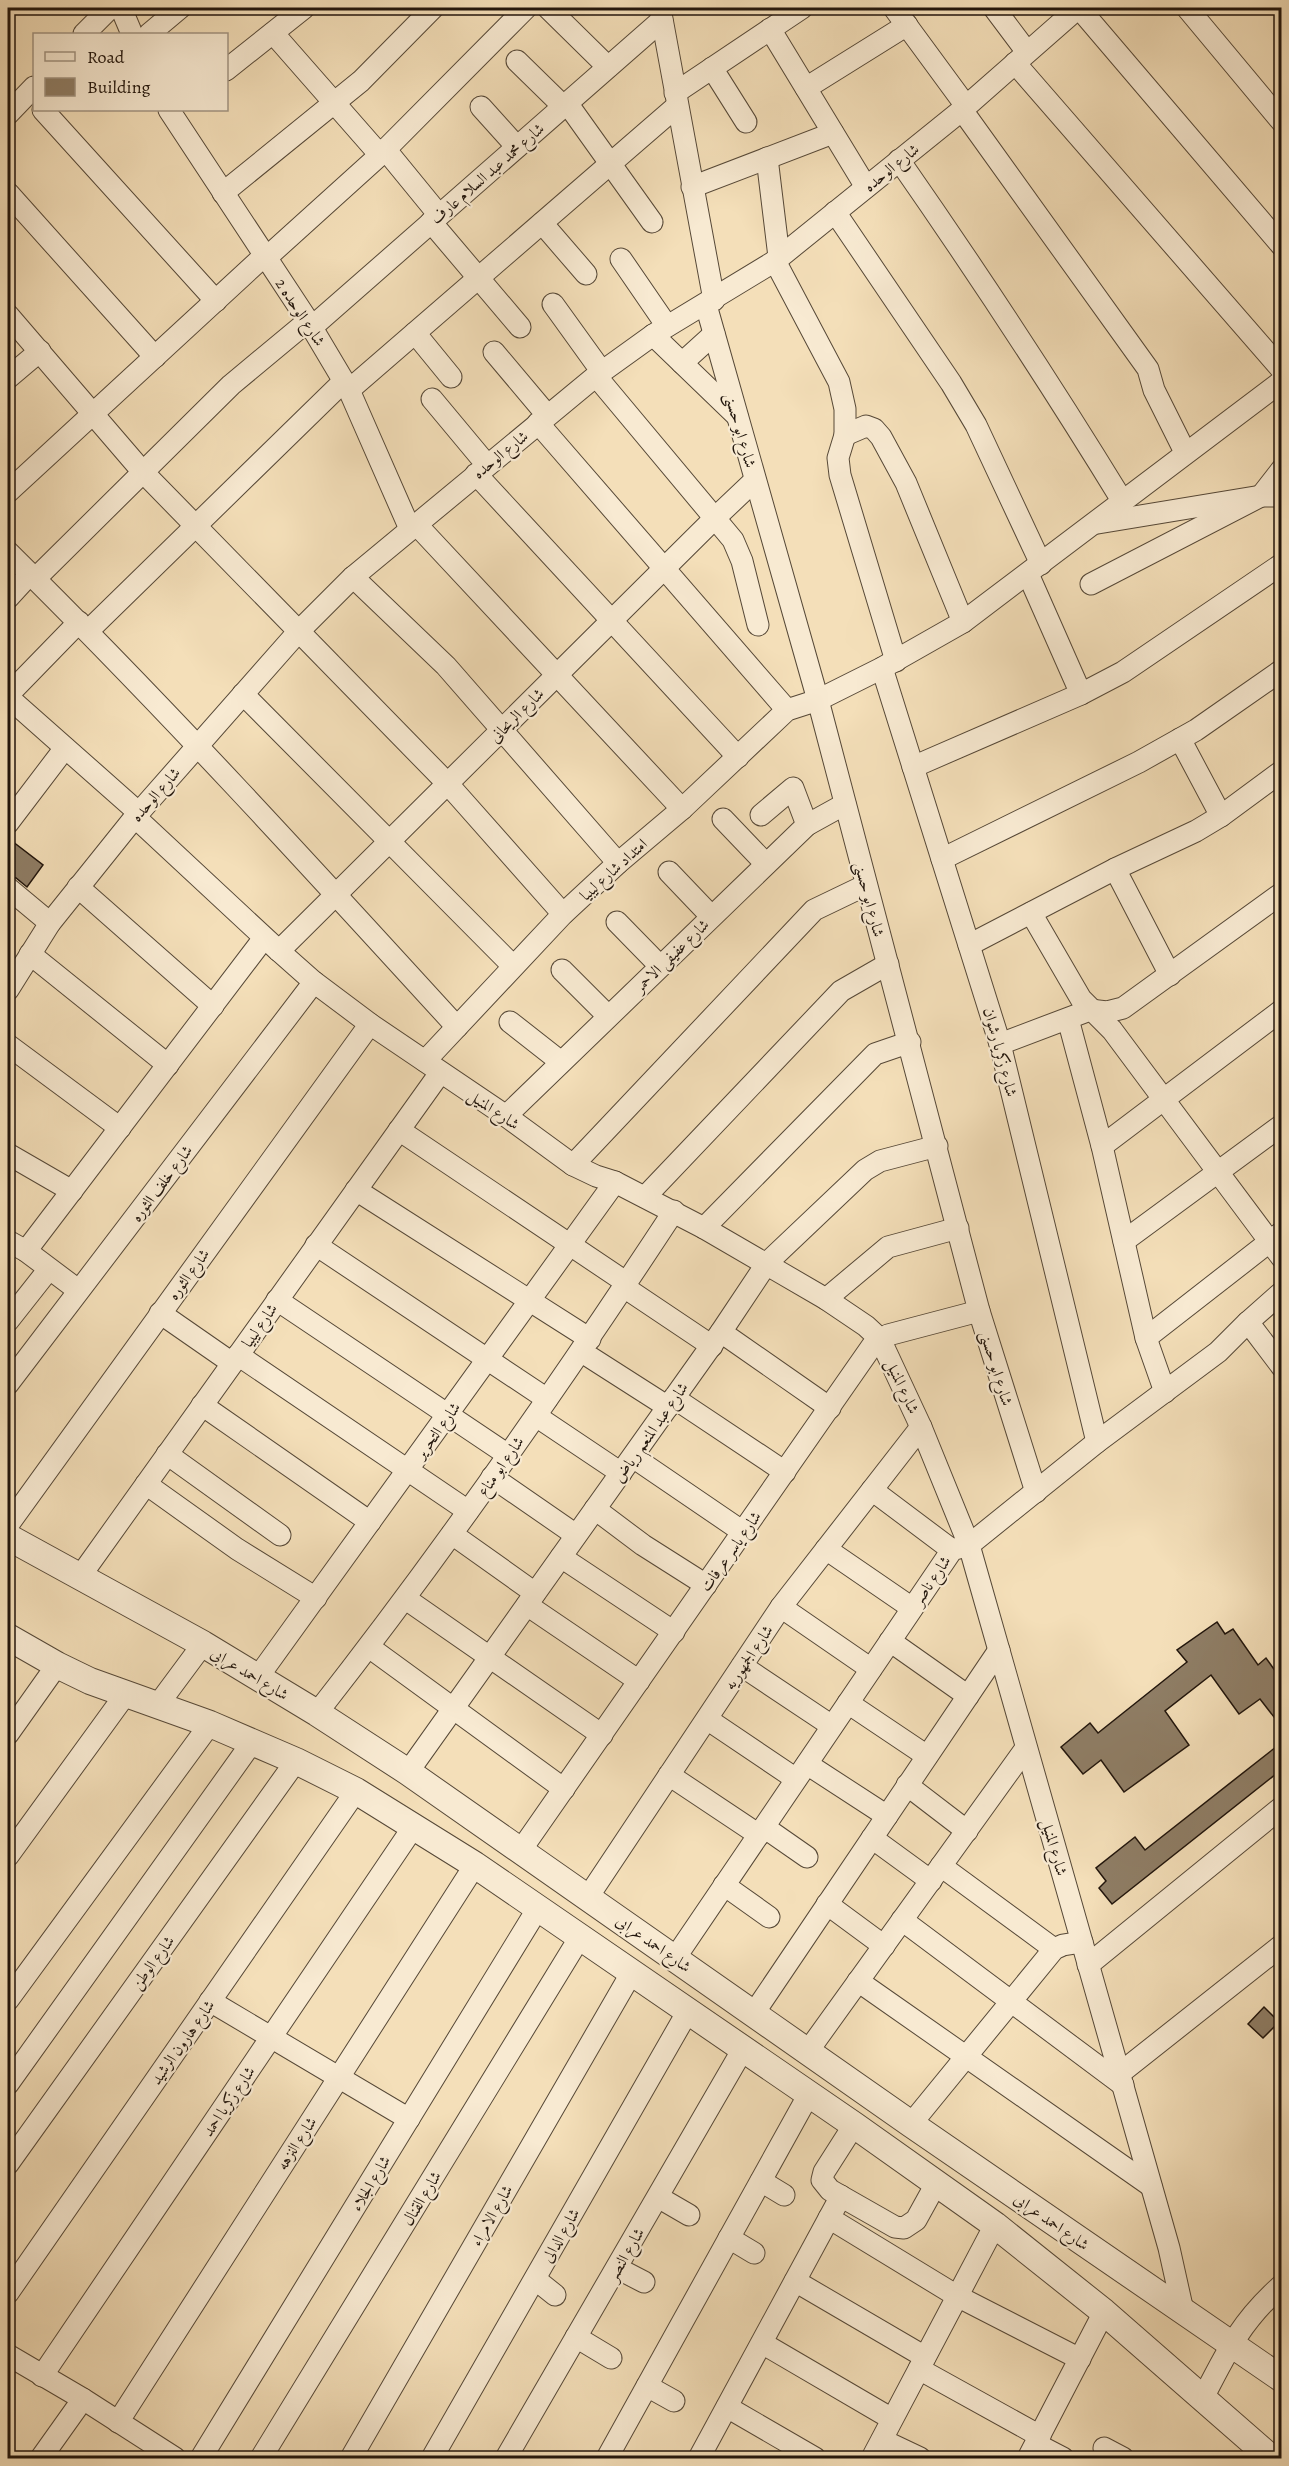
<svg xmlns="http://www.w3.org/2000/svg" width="1289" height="2466" font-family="Alegreya,Amiri,serif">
	<rect width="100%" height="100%" fill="#f4dfb9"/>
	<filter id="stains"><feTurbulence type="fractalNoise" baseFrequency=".00333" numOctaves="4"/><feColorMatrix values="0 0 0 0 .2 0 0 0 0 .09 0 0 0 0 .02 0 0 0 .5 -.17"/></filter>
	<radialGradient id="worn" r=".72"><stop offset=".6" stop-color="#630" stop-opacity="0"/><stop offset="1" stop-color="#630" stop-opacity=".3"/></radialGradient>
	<g fill="#8f7e66" stroke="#21150c" stroke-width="1.5">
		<polygon points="8,838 43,865 27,887 16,878 8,876"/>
		<polygon points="1217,1622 1225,1634 1233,1629 1258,1665 1266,1658 1281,1679 1281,1726 1260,1699 1239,1714 1211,1675 1165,1711 1189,1745 1124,1792 1101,1760 1083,1774 1061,1747 1090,1723 1098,1733 1187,1662 1177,1650"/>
		<polygon points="1281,1743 1281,1770 1112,1904 1099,1888 1106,1881 1096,1868 1135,1837 1145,1850"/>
		<polygon points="1264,2007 1279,2022 1263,2038 1248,2024"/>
	</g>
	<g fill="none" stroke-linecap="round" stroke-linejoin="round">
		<g stroke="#564837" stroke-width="23">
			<g id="minor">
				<polyline points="121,8 132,34"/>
				<polyline points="548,8 608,67"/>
				<polyline points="660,8 714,300"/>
				<polyline points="894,8 966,106"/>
				<polyline points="994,8 1027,52"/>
				<polyline points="1079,8 1282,246"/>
				<polyline points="1187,8 1282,122"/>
				<polyline points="770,29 866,187"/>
				<polyline points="273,33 380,155"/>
				<polyline points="84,34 110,8"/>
				<polyline points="149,34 180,8"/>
				<polyline points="517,61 563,106"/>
				<polyline points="1015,63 1282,370"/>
				<polyline points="712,68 746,122"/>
				<polyline points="226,70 304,8"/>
				<polyline points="806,88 907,25"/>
				<polyline points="675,93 802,8"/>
				<polyline points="567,103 652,222"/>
				<polyline points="481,107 517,147"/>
				<polyline points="43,110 216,301"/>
				<polyline points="169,110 308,321 349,390 410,529"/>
				<polyline points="962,110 1148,369 1154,390 1185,452"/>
				<polyline points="8,114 34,87"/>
				<polyline points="385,149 439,215"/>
				<polyline points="767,158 779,257"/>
				<path d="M899,160C977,272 1052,386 1123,502"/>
				<polyline points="692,187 833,133"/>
				<polyline points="8,193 155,357"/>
				<polyline points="223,193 361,81 433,8"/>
				<polyline points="835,212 951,383 976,425 1041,564"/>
				<polyline points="431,222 520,327"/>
				<polyline points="542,223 586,274"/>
				<polyline points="266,258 380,155 526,8"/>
				<polyline points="621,259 667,326"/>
				<polyline points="775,261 839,382 845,409 845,435 838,458 840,475 896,661"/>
				<polyline points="553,304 602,372"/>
				<polyline points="706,305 818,700 979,1311 1036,1492"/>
				<polyline points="8,315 142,471 447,783 563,914"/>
				<polyline points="312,327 662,20"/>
				<polyline points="415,333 451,377"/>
				<polyline points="653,335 737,416"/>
				<polyline points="494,352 547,415"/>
				<polyline points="682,363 714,334"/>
				<polyline points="596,376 733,540 742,561 758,625"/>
				<polyline points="8,378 40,351"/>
				<polyline points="349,390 677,106"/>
				<polyline points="432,399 487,465"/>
				<polyline points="538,423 787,710"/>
				<polyline points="845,435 866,426 874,429 881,437 906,483 963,622"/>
				<polyline points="476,474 738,757"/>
				<polyline points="8,492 264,256"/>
				<polyline points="1098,523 1261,496 1282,496"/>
				<polyline points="416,524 682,809"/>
				<path d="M8,552C163,705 310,866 457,1027"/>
				<polyline points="1028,574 1081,694"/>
				<polyline points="353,577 446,666 618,863"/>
				<polyline points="35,579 231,385 308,321"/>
				<polyline points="1091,584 1261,496 1282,469"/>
				<polyline points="8,598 30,574"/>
				<polyline points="88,631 344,381"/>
				<polyline points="882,668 1000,1044 1097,1442"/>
				<polyline points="243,694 513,966"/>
				<polyline points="8,695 79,622"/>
				<polyline points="8,697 139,813"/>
				<polyline points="1180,739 1221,816"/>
				<polyline points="913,767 1081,694 1123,672 1282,564"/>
				<polyline points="761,815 793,788 807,825"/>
				<polyline points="135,817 279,951 314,982 370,1024 506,1116 573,1165 596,1176 615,1182 704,1228 826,1299 866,1326 880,1339 921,1427 969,1545 1169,2248 1183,2311"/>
				<polyline points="723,819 766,864"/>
				<polyline points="8,823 65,748"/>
				<polyline points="942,859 1139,762 1196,730 1282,670"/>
				<polyline points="1115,869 1170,975"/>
				<polyline points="669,872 711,916"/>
				<polyline points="78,887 213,1006"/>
				<polyline points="8,888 50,923"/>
				<polyline points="1031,913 1081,999 1112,1030 1282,1258"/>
				<polyline points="617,922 660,966"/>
				<polyline points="969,945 1115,869 1196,831 1221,816 1282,771"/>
				<polyline points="279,951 715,518 755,480"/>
				<polyline points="30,954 168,1065"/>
				<polyline points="562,970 608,1016"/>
				<polyline points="8,990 50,923 135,817 298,632 353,577 596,376 653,335 775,261 962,110 1078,8"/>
				<polyline points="1068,1019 1102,1146 1146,1338 1165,1392"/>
				<polyline points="510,1022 561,1062"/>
				<polyline points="1000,1044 1090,1010 1107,1012 1123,1008 1282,893"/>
				<polyline points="8,1045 120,1128"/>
				<polyline points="425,1061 563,914 618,863 682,809 787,710 818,700 882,668 963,622 1282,381"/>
				<polyline points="506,1116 807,825 845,804"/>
				<polyline points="399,1130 627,1283"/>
				<polyline points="1102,1146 1282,1010"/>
				<polyline points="8,1154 72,1191"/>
				<polyline points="573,1165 814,910 866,885"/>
				<polyline points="356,1190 590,1339"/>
				<polyline points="645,1197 841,991 888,964"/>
				<polyline points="704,1228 875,1054 910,1042"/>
				<polyline points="8,1241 26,1251 78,1290"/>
				<polyline points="1124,1241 1282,1125"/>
				<polyline points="316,1245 547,1399"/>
				<polyline points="26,1251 264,938"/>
				<polyline points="624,1287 712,1346"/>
				<polyline points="826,1299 888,1247 958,1228"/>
				<polyline points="277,1300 508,1455"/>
				<polyline points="160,1313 232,1363"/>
				<polyline points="8,1321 49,1269"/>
				<polyline points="1248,1322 1282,1367"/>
				<polyline points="721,1332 830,1408"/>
				<polyline points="1146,1338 1282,1232"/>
				<polyline points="582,1352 668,1407"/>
				<polyline points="238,1355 468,1511"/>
				<polyline points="8,1384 314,982"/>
				<polyline points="674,1398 785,1472"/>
				<polyline points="202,1405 370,1522"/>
				<polyline points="536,1416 621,1473"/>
				<polyline points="167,1454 280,1535"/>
				<polyline points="633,1457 743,1532"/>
				<polyline points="492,1477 576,1535"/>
				<polyline points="146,1484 237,1549 316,1598"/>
				<polyline points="872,1490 952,1550"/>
				<polyline points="595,1509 643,1545 706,1585"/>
				<polyline points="8,1525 370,1024"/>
				<polyline points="452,1534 535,1593"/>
				<polyline points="826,1549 912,1608"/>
				<polyline points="561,1557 674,1632"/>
				<polyline points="79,1578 440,1073"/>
				<polyline points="406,1599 602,1735"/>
				<polyline points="527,1605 639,1681"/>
				<polyline points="781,1607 871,1669"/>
				<polyline points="890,1641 968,1696"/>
				<polyline points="369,1647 564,1789"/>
				<polyline points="742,1666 832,1726"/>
				<polyline points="258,1677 615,1182"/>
				<polyline points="848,1703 927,1756"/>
				<polyline points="157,1706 203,1644"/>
				<path d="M317,1713C444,1551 561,1383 674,1211"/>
				<polyline points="707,1719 796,1779"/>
				<polyline points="8,1734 57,1665"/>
				<polyline points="807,1764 887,1816"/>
				<polyline points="408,1772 721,1332 767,1263 865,1170 880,1161 937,1146"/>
				<polyline points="669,1775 759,1835"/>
				<polyline points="907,1785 967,1831"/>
				<polyline points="764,1827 807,1857"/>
				<polyline points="872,1838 931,1881"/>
				<polyline points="521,1850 872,1346 888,1335 979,1311"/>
				<polyline points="8,1856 125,1695"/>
				<polyline points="941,1866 1054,1949"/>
				<polyline points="724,1885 769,1917"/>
				<polyline points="588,1897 781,1607 921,1427"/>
				<polyline points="827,1904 884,1946"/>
				<polyline points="902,1920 1123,2085"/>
				<polyline points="675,1958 952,1550 969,1545 1097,1442 1218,1352 1248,1322 1282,1292"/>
				<polyline points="1088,1965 1282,1807"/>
				<polyline points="858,1981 1151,2186"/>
				<polyline points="8,2000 210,1724"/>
				<polyline points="210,2001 409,2119"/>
				<polyline points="754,2013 999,1650"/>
				<polyline points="808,2051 1026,1748"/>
				<polyline points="1119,2074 1282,1945"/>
				<polyline points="8,2084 253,1741"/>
				<polyline points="911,2124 1054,1949 1063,1945 1082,1942"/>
				<polyline points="854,2125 824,2172 822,2180 830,2190 895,2227 904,2228 916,2220 937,2182"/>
				<polyline points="8,2164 296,1761"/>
				<polyline points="761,2181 784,2195"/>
				<polyline points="658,2197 689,2215"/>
				<polyline points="829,2218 957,2296 1080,2359"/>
				<polyline points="729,2238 754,2253"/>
				<polyline points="617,2268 644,2282"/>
				<polyline points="535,2279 555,2295"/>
				<polyline points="795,2281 925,2357"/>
				<polyline points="8,2293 356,1791"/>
				<polyline points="576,2337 611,2358"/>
				<polyline points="762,2343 892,2419"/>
				<polyline points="8,2355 83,2399 175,2458"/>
				<polyline points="919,2369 1040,2436"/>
				<polyline points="42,2376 414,1826"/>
				<polyline points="647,2386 674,2401"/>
				<path d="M1203,2398C1227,2351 1242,2320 1282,2285"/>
				<polyline points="727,2407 815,2458"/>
				<polyline points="118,2422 475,1865"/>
				<polyline points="882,2440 920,2458"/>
				<polyline points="1036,2444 1063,2458"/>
				<polyline points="1104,2448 1123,2458"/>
				<polyline points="41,2458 83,2399"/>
				<polyline points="201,2458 538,1908"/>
				<polyline points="261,2458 580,1937"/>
				<polyline points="351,2458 632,1972"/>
				<polyline points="432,2458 688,2011"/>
				<polyline points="506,2458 743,2049"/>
				<polyline points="607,2458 809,2094"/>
				<polyline points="699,2458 841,2196"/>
				<polyline points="872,2458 995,2225"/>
				<polyline points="1028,2458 1104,2312"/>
			</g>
		</g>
		<g stroke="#564837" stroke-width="28">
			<g id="tertiary">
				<polyline points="8,1537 203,1644 317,1713 408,1772 911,2124 1282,2379"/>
				<polyline points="8,1637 57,1665 90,1681 210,1724 296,1761 356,1791 475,1865 854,2125 995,2225 1104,2312 1271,2458"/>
			</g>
		</g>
		<use href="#minor" stroke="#f8ead2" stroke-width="21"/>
		<use href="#tertiary" stroke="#f8ead2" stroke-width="26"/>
	</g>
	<g text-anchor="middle" stroke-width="4.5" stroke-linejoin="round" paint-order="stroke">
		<g font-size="16" fill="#21150c" stroke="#f8ead2">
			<text transform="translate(891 167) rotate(-39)" y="6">شارع الوحده</text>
			<text transform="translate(487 173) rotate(-41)" y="6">شارع محمد عبد السلام عارف</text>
			<text transform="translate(301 312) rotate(57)" y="6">شارع الوحده 2</text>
			<text transform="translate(741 430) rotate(74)" y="6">شارع ابو حسنى</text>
			<text transform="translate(500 454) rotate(-39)" y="6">شارع الوحده</text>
			<text transform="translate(516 715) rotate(-45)" y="6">شارع الريحانى</text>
			<text transform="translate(155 794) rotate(-49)" y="6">شارع الوحده</text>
			<text transform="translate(613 869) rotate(-42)" y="6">امتداد شارع ليبيا</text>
			<text transform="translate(870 899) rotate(75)" y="6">شارع ابو حسنى</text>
			<text transform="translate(671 955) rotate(-44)" y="6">شارع عفيفى الاحمر</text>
			<text transform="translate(1001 1052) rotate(75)" y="6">شارع زكريا رشوان</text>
			<text transform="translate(494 1109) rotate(34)" y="6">شارع المنيل</text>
			<text transform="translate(161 1183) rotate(-53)" y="6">شارع خلف الثوره</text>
			<text transform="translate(188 1274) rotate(-54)" y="6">شارع الثوره</text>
			<text transform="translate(259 1325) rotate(-55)" y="6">شارع ليبيا</text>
			<text transform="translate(997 1368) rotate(73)" y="6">شارع ابو حسنى</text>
			<text transform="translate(903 1386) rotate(65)" y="6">شارع المنيل</text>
			<text transform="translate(437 1430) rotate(-54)" y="6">شارع التحرير</text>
			<text transform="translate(650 1432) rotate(-55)" y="6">شارع عبد المنعم رياض</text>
			<text transform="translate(500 1466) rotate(-55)" y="6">شارع ابو مناع</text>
			<text transform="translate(730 1551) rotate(-55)" y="6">شارع ياسر عرفات</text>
			<text transform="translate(931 1580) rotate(-56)" y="6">شارع ناصر</text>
			<text transform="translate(748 1657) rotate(-56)" y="6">شارع الجمهوريه</text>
			<text transform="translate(250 1673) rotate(31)" y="6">شارع احمد عرابى</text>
			<text transform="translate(1055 1847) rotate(74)" y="6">شارع المنيل</text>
			<text transform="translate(654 1943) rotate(35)" y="6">شارع احمد عرابى</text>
			<text transform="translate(152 1962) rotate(-54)" y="6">شارع الوطن</text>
			<text transform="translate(182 2042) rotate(-55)" y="6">شارع هارون الرشيد</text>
			<text transform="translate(228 2101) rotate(-56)" y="6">شارع زكريا احمد</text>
			<text transform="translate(296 2143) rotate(-57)" y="6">شارع النزهه</text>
			<text transform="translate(370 2183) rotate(-59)" y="6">شارع الجلاء</text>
			<text transform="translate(421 2198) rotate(-59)" y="6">شارع القنال</text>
			<text transform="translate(491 2215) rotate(-60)" y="6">شارع الامراء</text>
			<text transform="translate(1052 2221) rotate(35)" y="6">شارع احمد عرابى</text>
			<text transform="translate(560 2235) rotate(-60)" y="6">شارع الدالى</text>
			<text transform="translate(625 2254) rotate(-60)" y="6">شارع النصر</text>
		</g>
	</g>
	<rect width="1289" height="2466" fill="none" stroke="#f4dfb9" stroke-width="30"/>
	<rect x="9" y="9" width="1271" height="2448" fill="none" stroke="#21150c" stroke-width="3"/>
	<rect x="15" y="15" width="1259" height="2436" fill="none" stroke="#21150c" stroke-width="1.5"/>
	<rect x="33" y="33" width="195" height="78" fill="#f8ead2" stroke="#a29583" stroke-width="1.5"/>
	<rect x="45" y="52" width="30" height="9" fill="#f8ead2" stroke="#a29583" stroke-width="1.5"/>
	<text x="87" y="63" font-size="18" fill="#21150c">Road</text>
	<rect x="45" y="78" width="30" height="18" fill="#8f7e66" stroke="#a29583" stroke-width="1.5"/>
	<text x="87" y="93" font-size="18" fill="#21150c">Building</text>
	<rect width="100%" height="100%" filter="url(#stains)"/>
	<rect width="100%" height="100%" fill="url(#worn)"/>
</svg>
